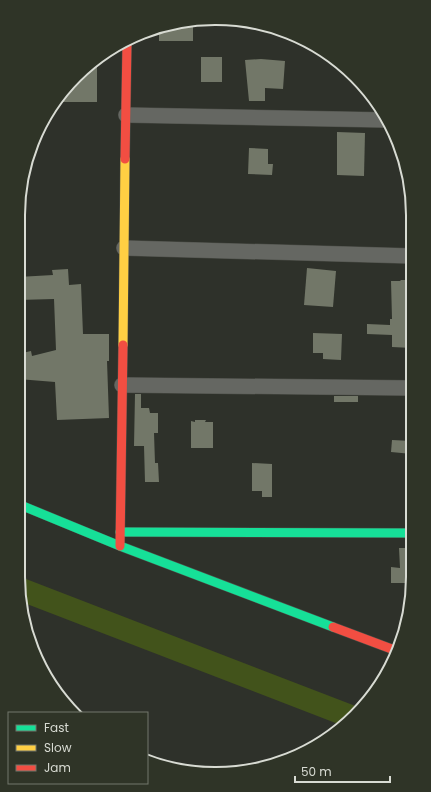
<svg xmlns="http://www.w3.org/2000/svg" width="431" height="792" font-family="Poppins,sans-serif">
	<rect width="100%" height="100%" fill="#2e312a"/>
	<g fill="none" stroke-linecap="round" stroke-linejoin="round">
		<polyline stroke="#42531b" stroke-width="23" points="20,589 352,717"/>
	</g>
	<g fill="#727768">
		<polygon points="193,23 193,41 159,41 159,27 164,25"/>
		<rect x="201" y="57" width="21" height="25"/>
		<polygon points="97,58 97,102 58,102 95,59"/>
		<polygon points="261,59 285,61 283,89 265,88 265,101 249,101 245,60"/>
		<polygon points="337,132 365,133 364,176 337,175"/>
		<polygon points="249,148 268,149 268,164 273,164 272,175 248,174"/>
		<polygon points="307,268 336,271 333,307 304,305"/>
		<polygon points="68,269 69,285 81,284 83,334 109,334 109,361 107,361 109,418 57,420 55,382 18,379 18,354 31,351 32,356 56,350 54,299 18,300 18,277 53,275 52,270"/>
		<polygon points="401,280 412,280 412,348 392,347 392,335 367,334 367,324 390,325 390,319 392,319 391,281 400,281"/>
		<polygon points="313,333 342,334 341,360 323,359 323,353 313,353"/>
		<polygon points="135,394 141,394 141,408 149,408 150,413 158,413 158,433 154,433 155,463 158,463 159,482 145,482 144,446 134,446"/>
		<rect x="334" y="396" width="24" height="6"/>
		<polygon points="195,420 206,420 205,422 213,422 213,448 191,448 191,421 195,422"/>
		<polygon points="392,440 412,441 412,454 391,452"/>
		<polygon points="252,463 272,464 272,497 262,497 262,491 252,491"/>
		<polygon points="399,548 412,548 413,583 391,583 391,567 400,568"/>
	</g>
	<g fill="none" stroke-linecap="round" stroke-linejoin="round">
		<g stroke="#4d4f49" stroke-width="16">
			<g id="street">
				<polyline points="126,115 387,120"/>
				<polyline points="124,248 412,256"/>
				<polyline points="122,385 412,388"/>
			</g>
		</g>
		<g stroke="#4d4f49" stroke-width="10">
			<g id="fast">
				<polyline points="18,504 120,546 333,627"/>
				<polyline points="120,532 412,533"/>
			</g>
		</g>
		<g stroke="#4d4f49" stroke-width="10">
			<polyline id="slow" points="123,345 125,159"/>
		</g>
		<g stroke="#4d4f49" stroke-width="10">
			<g id="jam">
				<polyline points="125,159 127,43"/>
				<polyline points="120,546 123,345"/>
				<polyline points="333,627 397,651"/>
			</g>
		</g>
		<use href="#street" stroke="#656762" stroke-width="15"/>
		<use href="#fast" stroke="#16e098" stroke-width="9"/>
		<use href="#slow" stroke="#ffcf43" stroke-width="9"/>
		<use href="#jam" stroke="#f24e42" stroke-width="9"/>
	</g>
	<path d="M0 0H431V792H0ZM215 25H216A190 190 0 0 1 406 215V577A190 190 0 0 1 216 767H215A190 190 0 0 1 25 577V215A190 190 0 0 1 215 25Z" fill="#2f3427" fill-rule="evenodd"/>
	<path fill="none" stroke="#d8dbd3" stroke-width="2" d="M215 25H216A190 190 0 0 1 406 215V577A190 190 0 0 1 216 767H215A190 190 0 0 1 25 577V215A190 190 0 0 1 215 25Z"/>
	<rect x="8" y="712" width="140" height="72" fill="#2f3427" stroke="#73776c"/>
	<rect x="16" y="725" width="20" height="6" fill="#16e098" stroke="#73776c"/>
	<text x="44" y="732" font-size="12" fill="#d8dbd3">Fast</text>
	<rect x="16" y="745" width="20" height="6" fill="#ffcf43" stroke="#73776c"/>
	<text x="44" y="752" font-size="12" fill="#d8dbd3">Slow</text>
	<rect x="16" y="765" width="20" height="6" fill="#f24e42" stroke="#73776c"/>
	<text x="44" y="772" font-size="12" fill="#d8dbd3">Jam</text>
	<path d="M295 776v6h95v-6" fill="none" stroke="#d8dbd3" stroke-width="2"/>
	<text x="301" y="776" font-size="12" fill="#d8dbd3" stroke="#2f3427" stroke-width="3" paint-order="stroke">50 m</text>
</svg>
